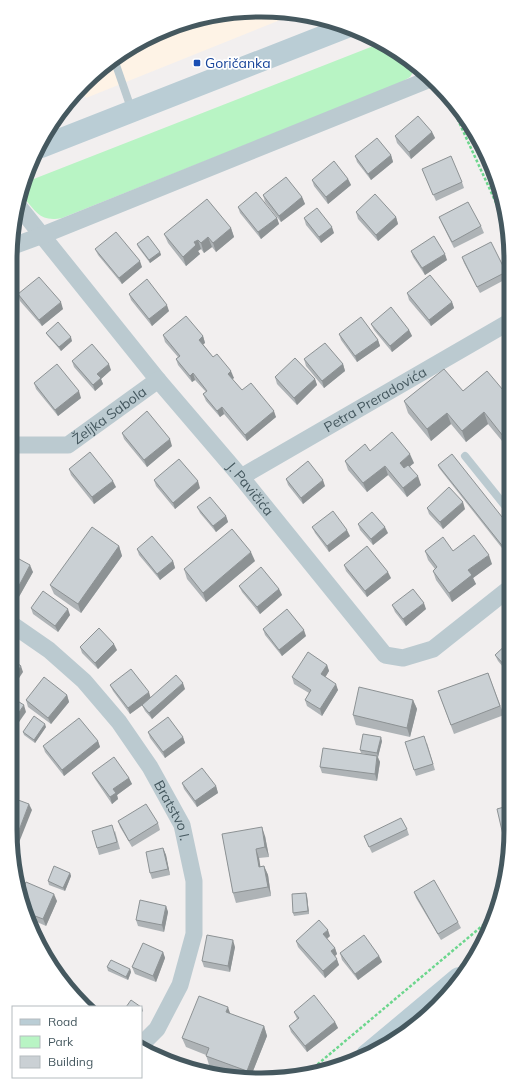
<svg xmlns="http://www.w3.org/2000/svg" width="521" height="1090" font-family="Mulish,sans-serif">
	<rect width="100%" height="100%" fill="#f2efef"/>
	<polygon fill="#fef3e6" points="261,10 290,16 86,98 80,89 84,83 165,29"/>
	<path fill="#b8f4c4" d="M381,43L413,62L417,66L410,77L398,84L62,218C41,222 37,213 24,198L23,196L26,182Z"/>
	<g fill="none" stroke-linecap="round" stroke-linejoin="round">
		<g stroke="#6cd68d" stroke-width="2.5" stroke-dasharray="3 2" stroke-linecap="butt">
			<polyline points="447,96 509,231"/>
			<polyline points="485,923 490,929"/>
			<polyline points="306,1074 494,916"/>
		</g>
		<g stroke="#bbcad0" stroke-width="8">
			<polyline points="115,62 132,111"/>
			<polyline points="465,456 510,512"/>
		</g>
		<g stroke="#bbcad0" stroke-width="17">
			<path id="s1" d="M20,208L158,380L241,477L385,655L403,658L433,649L510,588"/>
			<polyline points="13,246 43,235 430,79"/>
			<path id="s2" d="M10,445H68L158,380"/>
			<path id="s3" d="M241,477L509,322"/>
			<path id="s4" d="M10,623L49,650L84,681L119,722L150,767L182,825L194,881V934L180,985L157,1029L141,1045"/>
		</g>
		<g stroke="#bacdd5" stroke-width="22">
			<polyline points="41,147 347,27"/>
			<polyline points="367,1055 459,978"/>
		</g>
	</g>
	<g fill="#aeb3b6">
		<polygon points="432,132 435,138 411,159 397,143 395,136"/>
		<polygon points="391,155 393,162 371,180 357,162 355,156"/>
		<polygon points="422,169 462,182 464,188 436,201"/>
		<polygon points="348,179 351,185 328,204 314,186 312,180"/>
		<polygon points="263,195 302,197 305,204 281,222 265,202"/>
		<polygon points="238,207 277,218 279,224 261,239 240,213"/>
		<polygon points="356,212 396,217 398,224 378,241 358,219"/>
		<polygon points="439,217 481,226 484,233 454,248 442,224"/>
		<polygon points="304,218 334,233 321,243 306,225"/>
		<polygon points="231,228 234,237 216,252 212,247 204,253 201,249 198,251 200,254 186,266 168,243 164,234"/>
		<polygon points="137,244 160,252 161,255 150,263 138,247"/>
		<polygon points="95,249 142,267 122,284 98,255"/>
		<polygon points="411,251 447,260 425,275 413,257"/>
		<polygon points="462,257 506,272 508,278 480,293 464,263"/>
		<polygon points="407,293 452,302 454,308 431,326 409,300"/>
		<polygon points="18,294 63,309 42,326 20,301"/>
		<polygon points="129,294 169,311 152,326 131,300"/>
		<polygon points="371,324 409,330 412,336 392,352 374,330"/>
		<polygon points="46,333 72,341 61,351 48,336"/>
		<polygon points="339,334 378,340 380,346 357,362 341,340"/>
		<polygon points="163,335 203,336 205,343 203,344 213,357 234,378 232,379 242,390 276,417 247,441 224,414 220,417 206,401 203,394 206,392 195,380 192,382 178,365 176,359 178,357 165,342"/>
		<polygon points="304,359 343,364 345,371 324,388 306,366"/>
		<polygon points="72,361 111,370 101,379 103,384 95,391 74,367"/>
		<polygon points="487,371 507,447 488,424 466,442 451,424 431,441 408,413 404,401 463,391"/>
		<polygon points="275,377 315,379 317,385 297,405 277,384"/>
		<polygon points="34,383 81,398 58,416 36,389"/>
		<polygon points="122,433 172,446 147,467 124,439"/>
		<polygon points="370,451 414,463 410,466 421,485 407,497 388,475 367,492 348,470 345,461"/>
		<polygon points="438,465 510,527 509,557 439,468"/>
		<polygon points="69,469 116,487 94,504 71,475"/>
		<polygon points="286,479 325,486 303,504 288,485"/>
		<polygon points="154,480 200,488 175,509 156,486"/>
		<polygon points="197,507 226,516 228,522 216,532 200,513"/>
		<polygon points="427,508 465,509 443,529 429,514"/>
		<polygon points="358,524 388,533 373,545 360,530"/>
		<polygon points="312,527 350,536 329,552 315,533"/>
		<polygon points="119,546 122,556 81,613 54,594 50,585"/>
		<polygon points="137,549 173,561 175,568 160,580 139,555"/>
		<polygon points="425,551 453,551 492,564 473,578 476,584 452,602 436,580 433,571 435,569 428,560"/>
		<polygon points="10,554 33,572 16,602 10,598"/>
		<polygon points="255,561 206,602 187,579 184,569"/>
		<polygon points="344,565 391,578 367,597 346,571"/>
		<polygon points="239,586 279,589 282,595 260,614 242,592"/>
		<polygon points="392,605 426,609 406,626 395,612"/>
		<polygon points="31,608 70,615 58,632 33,614"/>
		<polygon points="263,629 306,636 282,656 265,635"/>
		<polygon points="510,641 510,675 498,661 495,655"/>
		<polygon points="80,647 117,650 98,669 82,653"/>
		<polygon points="327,665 329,671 325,677 338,690 322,716 307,706 305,700 309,693 294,684 292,677"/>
		<polygon points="488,673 504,715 454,734 438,691"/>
		<polygon points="110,685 151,697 185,689 152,719 145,711 142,705 130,714 113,691"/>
		<polygon points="67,695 69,702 51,724 28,707 26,700"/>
		<polygon points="413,700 417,709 410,737 356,725 353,715"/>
		<polygon points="46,727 35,743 24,735 23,732"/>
		<polygon points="148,732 183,737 185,743 165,758 150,738"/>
		<polygon points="98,741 100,747 64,776 45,752 43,746"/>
		<polygon points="382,741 378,757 380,762 377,781 322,773 320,767 366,754 361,753 360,750"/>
		<polygon points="427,743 435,770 416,776 414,770"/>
		<polygon points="92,773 129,778 132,784 117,795 118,799 112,804 95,779"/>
		<polygon points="182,783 216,786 218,793 197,807 184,789"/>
		<polygon points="118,821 158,823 160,830 132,847 120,827"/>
		<polygon points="407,829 409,835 372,853 364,836"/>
		<polygon points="511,830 509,840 505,841 503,835"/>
		<polygon points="115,831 120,849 99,855 97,848"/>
		<polygon points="222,834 265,836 269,857 259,858 260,866 264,866 268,875 271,896 236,903 233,893"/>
		<polygon points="163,848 166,855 170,875 152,879 150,873"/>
		<polygon points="70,873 71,876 65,891 49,885 48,881"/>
		<polygon points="26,882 57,901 46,926 37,922 34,930"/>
		<polygon points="414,892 458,922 461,928 441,940 416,898"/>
		<polygon points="306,893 307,896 309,914 294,916 293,913"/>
		<polygon points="166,906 168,912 164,932 138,926 136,920"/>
		<polygon points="330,936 327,939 335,948 337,954 335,956 339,965 325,978 298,947 296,941"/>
		<polygon points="235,947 230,972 204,967 202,961"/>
		<polygon points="163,952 165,958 156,982 135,974 132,967"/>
		<polygon points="340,953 379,956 382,962 358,980 342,960"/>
		<polygon points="107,967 130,969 131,972 128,980 108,971"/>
		<polygon points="294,1012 335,1022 338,1028 307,1052 291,1032 289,1026 297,1019"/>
		<polygon points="230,1014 264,1026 267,1036 251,1076 239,1076 209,1065 206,1055 186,1047 182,1038"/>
	</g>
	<g fill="#8d9294">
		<polygon points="432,132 435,138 411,159 409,152"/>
		<polygon points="391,155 393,162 371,180 368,174"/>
		<polygon points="348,179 351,185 328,204 326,197"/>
		<polygon points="302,197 305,204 281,222 279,216"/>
		<polygon points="396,217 398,224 378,241 376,235"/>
		<polygon points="277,218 279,224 261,239 258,232"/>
		<polygon points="332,227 334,233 321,243 319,237"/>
		<polygon points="231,228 234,237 216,252 213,243"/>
		<polygon points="208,237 212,247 204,253 201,243"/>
		<polygon points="198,240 201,249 198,251 200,254 186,266 183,257 194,242"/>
		<polygon points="160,252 161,255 150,263 149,260"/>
		<polygon points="445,254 447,260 425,275 422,268"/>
		<polygon points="140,261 142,267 122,284 119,278"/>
		<polygon points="61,302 63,309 42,326 39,320"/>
		<polygon points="452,302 454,308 431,326 429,320"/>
		<polygon points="167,305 169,311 152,326 149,319"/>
		<polygon points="13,309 15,315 10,319 10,311"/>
		<polygon points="409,330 412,336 392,352 390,346"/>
		<polygon points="203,336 205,343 201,346 199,340"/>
		<polygon points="71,337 72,341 61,351 59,347"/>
		<polygon points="378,340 380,346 357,362 355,356"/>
		<polygon points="109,364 111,370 101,379 103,384 95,391 93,385 97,374"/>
		<polygon points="343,364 345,371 324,388 322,381"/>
		<polygon points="231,371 234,378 231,380 228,374"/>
		<polygon points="193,373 195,380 192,382 190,376"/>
		<polygon points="315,379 317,385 297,405 294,398"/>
		<polygon points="14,391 16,397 10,402 10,394"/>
		<polygon points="79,391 81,398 58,416 55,410"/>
		<polygon points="222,407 224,414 220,417 217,411"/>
		<polygon points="274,411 276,417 247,441 245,435"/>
		<polygon points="484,412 488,424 466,442 462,431"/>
		<polygon points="447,413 451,424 431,441 427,429"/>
		<polygon points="510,431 510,446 507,447 503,436"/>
		<polygon points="170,439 172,446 147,467 144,460"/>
		<polygon points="410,454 414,463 403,472 400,463"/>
		<polygon points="385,466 388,475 367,492 363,483"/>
		<polygon points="418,476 421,485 407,497 403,488"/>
		<polygon points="323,480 325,486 303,504 301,498"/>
		<polygon points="113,481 116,487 94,504 92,497"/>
		<polygon points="198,481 200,488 175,509 173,503"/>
		<polygon points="463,502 465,509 443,529 440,522"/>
		<polygon points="226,516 228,522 216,532 213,526"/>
		<polygon points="385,527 388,533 373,545 371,539"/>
		<polygon points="347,530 350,536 329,552 327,546"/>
		<polygon points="119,546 122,556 81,613 78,604"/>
		<polygon points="251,552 255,561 206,602 203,593"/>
		<polygon points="510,552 510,556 509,557 508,553"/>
		<polygon points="489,555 492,564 473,578 476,584 452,602 449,593 468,570"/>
		<polygon points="173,561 175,568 160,580 157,574"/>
		<polygon points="30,565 33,572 16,602 14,595"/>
		<polygon points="388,572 391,578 367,597 365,591"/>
		<polygon points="279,589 282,595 260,614 257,607"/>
		<polygon points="424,603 426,609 406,626 403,619"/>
		<polygon points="68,609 70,615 58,632 55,626"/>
		<polygon points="304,630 306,636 282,656 279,650"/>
		<polygon points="114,644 117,650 98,669 95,663"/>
		<polygon points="327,665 329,671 323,681 321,674"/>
		<polygon points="21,666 23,672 10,692 10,682"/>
		<polygon points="183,683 185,689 152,719 149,713"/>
		<polygon points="336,684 338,690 322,716 320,709"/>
		<polygon points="149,692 151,699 130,714 128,708"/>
		<polygon points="67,695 69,702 51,724 48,718"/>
		<polygon points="413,700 417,709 410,737 407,728"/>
		<polygon points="24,705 26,712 10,735 10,725"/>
		<polygon points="45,724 46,727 35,743 34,740"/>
		<polygon points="183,737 185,743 165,758 163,752"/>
		<polygon points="381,737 382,741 378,757 377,753"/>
		<polygon points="98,741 100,747 64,776 62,770"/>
		<polygon points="377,756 380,762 377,781 375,774"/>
		<polygon points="129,778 132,784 117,795 118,799 112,804 110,797 113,789"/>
		<polygon points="216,786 218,793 197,807 195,801"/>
		<polygon points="29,804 32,810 14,855 13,846"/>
		<polygon points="262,827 265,836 269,857 265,847"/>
		<polygon points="163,848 166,855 170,875 168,869"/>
		<polygon points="256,849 259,858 262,876 259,867"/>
		<polygon points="264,866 268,875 271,896 268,887"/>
		<polygon points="70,873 71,876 65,891 63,888"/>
		<polygon points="306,893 307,896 309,914 308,911"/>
		<polygon points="54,894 57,901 46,926 43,919"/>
		<polygon points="166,906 168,912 164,932 162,925"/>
		<polygon points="35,916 37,922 34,930 31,925"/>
		<polygon points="328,930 330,936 325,940 323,934"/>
		<polygon points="233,940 235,947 230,972 228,966"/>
		<polygon points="335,948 337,954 333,958 331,951"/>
		<polygon points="163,952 165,958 156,982 153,976"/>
		<polygon points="379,956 382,962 358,980 355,974"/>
		<polygon points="337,959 339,965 325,978 323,971"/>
		<polygon points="130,969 131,972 128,980 126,977"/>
		<polygon points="142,1007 143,1011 141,1013 141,1008"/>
		<polygon points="228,1007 231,1016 226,1012"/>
		<polygon points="335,1022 338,1028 307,1052 305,1046"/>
		<polygon points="264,1026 267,1036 251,1076 249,1076 247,1071"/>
	</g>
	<g fill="#cad0d4" stroke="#8d9294">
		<polygon points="418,116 432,132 409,152 395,136"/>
		<polygon points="377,138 391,155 368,174 355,156"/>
		<polygon points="451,156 462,182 433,195 422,169"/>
		<polygon points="334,161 348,179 326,197 312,180"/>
		<polygon points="286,177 302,197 279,216 263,195"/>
		<polygon points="256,192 277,218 258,232 238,207"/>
		<polygon points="375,194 396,217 376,235 356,212"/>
		<polygon points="207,199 231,228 213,243 208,237 201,243 198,240 194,242 196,245 183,257 164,234"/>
		<polygon points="468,202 481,226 452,242 439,217"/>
		<polygon points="317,208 332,227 319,237 304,218"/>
		<polygon points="116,232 140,261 119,278 95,249"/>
		<polygon points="148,236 160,252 149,260 137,244"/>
		<polygon points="434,236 445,254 422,268 411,251"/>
		<polygon points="491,242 506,272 477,287 462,257"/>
		<polygon points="430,275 452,302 429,320 407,293"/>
		<polygon points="39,277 61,302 39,320 18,294"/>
		<polygon points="147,279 167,305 149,319 129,294"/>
		<polygon points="10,306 13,309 10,311"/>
		<polygon points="391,307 409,330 390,346 371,324"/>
		<polygon points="186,316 203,336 199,340 213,357 217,354 231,371 228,374 242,390 251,383 274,411 245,435 222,407 217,411 203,394 207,391 193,373 190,376 176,359 180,356 163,335"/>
		<polygon points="361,317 378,340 355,356 339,334"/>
		<polygon points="58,322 71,337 59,347 46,333"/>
		<polygon points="325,343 343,364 322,381 304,359"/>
		<polygon points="92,344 109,364 97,374 101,378 93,385 72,361"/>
		<polygon points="295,358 315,379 294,398 275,377"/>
		<polygon points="57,364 79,391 55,410 34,383"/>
		<polygon points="444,369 463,391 487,371 503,390 509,384 510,431 503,436 484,412 462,431 447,413 427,429 404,401"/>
		<polygon points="10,387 14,391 10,394"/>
		<polygon points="147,411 170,439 144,460 122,433"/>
		<polygon points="392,432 410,454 400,463 404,468 408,465 418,476 403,488 385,466 363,483 345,461 365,444 370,451"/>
		<polygon points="90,452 113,481 92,497 69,469"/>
		<polygon points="452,454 510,527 510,552 508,553 438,465"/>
		<polygon points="179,459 198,481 173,503 154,480"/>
		<polygon points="308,461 323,480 301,498 286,479"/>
		<polygon points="449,487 463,502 440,522 427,508"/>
		<polygon points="210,497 226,516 213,526 197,507"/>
		<polygon points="333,511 347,530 327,546 312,527"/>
		<polygon points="372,512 385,527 371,539 358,524"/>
		<polygon points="92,527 119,546 78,604 50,585"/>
		<polygon points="232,529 251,552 203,593 184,569"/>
		<polygon points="474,535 489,555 468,570 472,575 449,593 433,571 437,567 425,551 443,537 453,551"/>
		<polygon points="152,536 173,561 157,574 137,549"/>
		<polygon points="367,546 388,572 365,591 344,565"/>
		<polygon points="10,554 30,565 14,595 10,593"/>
		<polygon points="261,567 279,589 257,607 239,586"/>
		<polygon points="413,589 424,603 403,619 392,605"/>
		<polygon points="43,591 68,609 55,626 31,608"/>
		<polygon points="287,609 304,630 279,650 263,629"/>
		<polygon points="99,628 114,644 95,663 80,647"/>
		<polygon points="510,641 510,671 495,655"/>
		<polygon points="308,652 327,665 321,674 336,684 320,709 305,700 311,690 292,677"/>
		<polygon points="10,658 21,666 10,682"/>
		<polygon points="131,669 149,692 128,708 110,685"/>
		<polygon points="488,673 500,706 451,725 438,691"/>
		<polygon points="176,675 183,683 149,713 142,705"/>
		<polygon points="44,677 67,695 48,718 26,700"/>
		<polygon points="359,687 413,700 407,728 353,715"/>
		<polygon points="11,697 24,705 10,725 10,699"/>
		<polygon points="34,716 45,724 34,740 23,732"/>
		<polygon points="168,717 183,737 163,752 148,732"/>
		<polygon points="79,718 98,741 62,770 43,746"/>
		<polygon points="363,734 381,737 377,753 360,750"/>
		<polygon points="424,736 433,764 414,770 405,742"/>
		<polygon points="323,748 377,756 375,774 320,767"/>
		<polygon points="114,757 129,778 113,789 116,793 110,797 92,773"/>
		<polygon points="202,768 216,786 195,801 182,783"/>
		<polygon points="10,797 29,804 13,846 10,830"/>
		<polygon points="146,804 158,823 129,841 118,821"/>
		<polygon points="511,805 511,830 510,833 503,835 497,809"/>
		<polygon points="401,818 407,829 369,847 364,836"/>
		<polygon points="112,825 117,842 97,848 92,831"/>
		<polygon points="262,827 265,847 256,849 259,867 264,866 268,887 233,893 222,834"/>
		<polygon points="163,848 168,869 150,873 146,852"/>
		<polygon points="54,866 70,873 63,888 48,881"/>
		<polygon points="434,880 458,922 438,934 414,892"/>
		<polygon points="26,882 54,894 43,919 35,916 31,925 23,910 21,894"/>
		<polygon points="306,893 308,911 293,913 292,894"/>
		<polygon points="140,900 166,906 162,925 136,920"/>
		<polygon points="319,920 328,930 323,934 335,948 331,951 337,959 323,971 296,941"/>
		<polygon points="207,935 233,940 228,966 202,961"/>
		<polygon points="364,935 379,956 355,974 340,953"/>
		<polygon points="143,943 163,952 153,976 132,967"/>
		<polygon points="111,960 130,969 126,977 107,967"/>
		<polygon points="314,995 335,1022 305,1046 289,1026 299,1018 294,1012"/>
		<polygon points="199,996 228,1007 226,1012 264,1026 247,1071 206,1056 209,1048 182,1038"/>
		<polygon points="131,1000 141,1007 126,1007"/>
		<polygon points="165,1053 169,1057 163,1055"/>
	</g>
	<rect fill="#1a4fb4" stroke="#fff" stroke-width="1.5" x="193" y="59" width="8" height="8" rx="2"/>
	<g text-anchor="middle" stroke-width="3.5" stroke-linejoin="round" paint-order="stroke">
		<g font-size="14" fill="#164399" stroke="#fff" text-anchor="start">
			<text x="205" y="68">Goričanka</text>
		</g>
		<g font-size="14" fill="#45585f" stroke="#fff">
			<text dy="5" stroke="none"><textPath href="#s3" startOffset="155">Petra Preradovića</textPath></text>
			<text dy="5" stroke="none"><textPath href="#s2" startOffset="109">Željka Sabola</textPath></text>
			<text dy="5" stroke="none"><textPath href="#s1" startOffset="363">J. Pavičića</textPath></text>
			<text dy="5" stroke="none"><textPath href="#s4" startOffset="252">Bratstvo I.</textPath></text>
		</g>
	</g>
	<path d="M0 0H521V1090H0ZM260 17H261A243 243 0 0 1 504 260V830A243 243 0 0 1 261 1073H260A243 243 0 0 1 17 830V260A243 243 0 0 1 260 17Z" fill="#fff" fill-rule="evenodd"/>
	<path fill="none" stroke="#45585f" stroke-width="5" d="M260 17H261A243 243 0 0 1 504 260V830A243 243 0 0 1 261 1073H260A243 243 0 0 1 17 830V260A243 243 0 0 1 260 17Z"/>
	<rect x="12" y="1006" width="130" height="72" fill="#ffffff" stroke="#b5bcbf"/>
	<rect x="20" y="1019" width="20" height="6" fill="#bacdd5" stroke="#b5bcbf"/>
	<text x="48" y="1026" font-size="12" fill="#45585f">Road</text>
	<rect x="20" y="1036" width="20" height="12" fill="#b8f4c4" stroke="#b5bcbf"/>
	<text x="48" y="1046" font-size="12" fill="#45585f">Park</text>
	<rect x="20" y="1056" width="20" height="12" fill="#cad0d4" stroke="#b5bcbf"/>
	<text x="48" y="1066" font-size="12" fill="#45585f">Building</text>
</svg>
